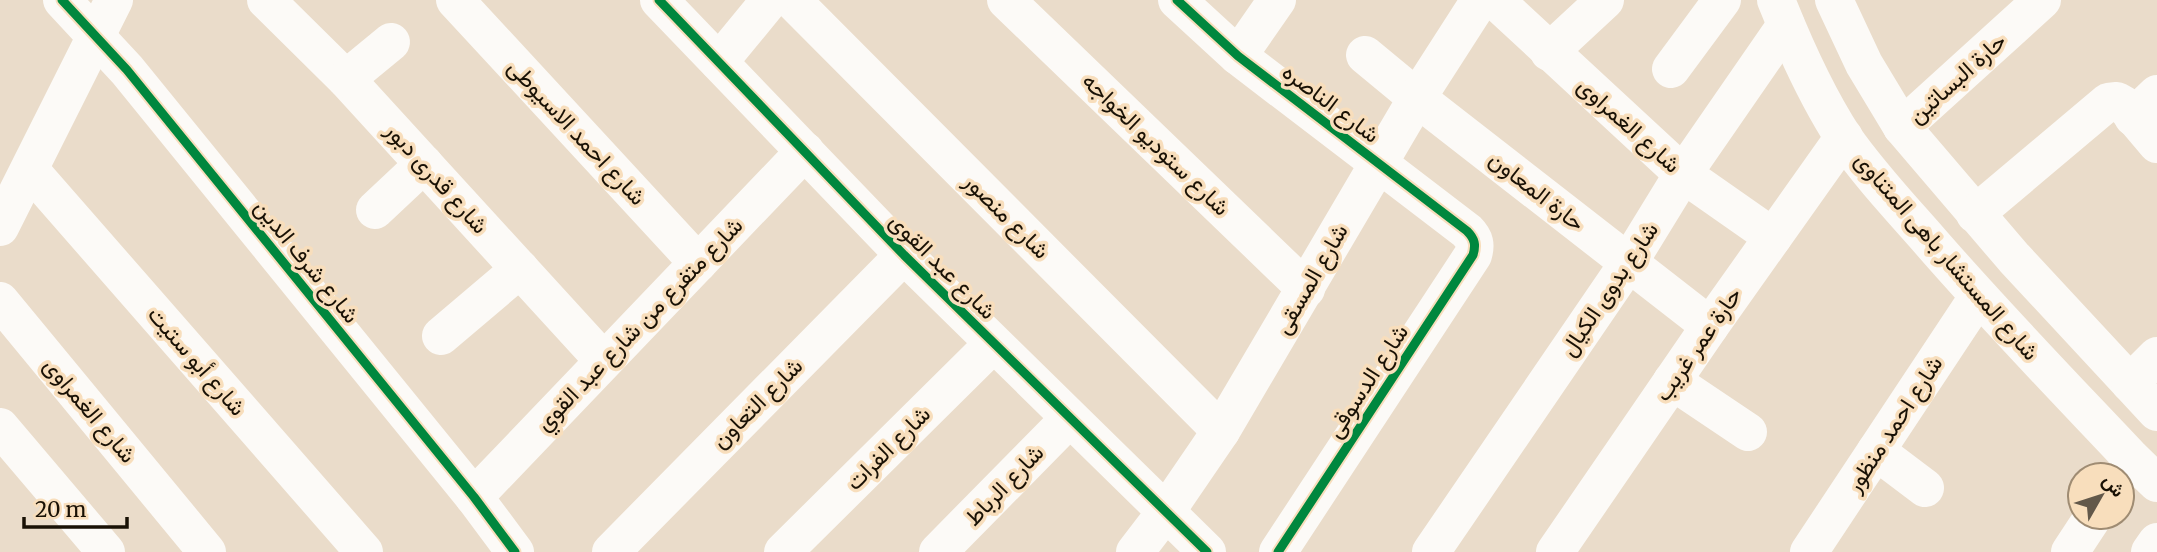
<svg xmlns="http://www.w3.org/2000/svg" width="2157" height="552" font-family="Merriweather,Vazirmatn,serif">
	<rect width="100%" height="100%" fill="#eadcca"/>
	<g fill="none" stroke-linecap="round" stroke-linejoin="round">
		<g stroke="#fcfaf7" stroke-width="38">
			<polyline points="62,0 127,70 474,497 515,552"/>
			<polyline points="266,0 346,79 603,360"/>
			<polyline points="455,0 698,263"/>
			<polyline points="659,0 904,255 1207,552"/>
			<polyline points="792,0 1221,431"/>
			<polyline points="1006,0 1306,289"/>
			<path d="M1177,0L1238,56L1467,231C1475,239 1476,245 1473,255L1278,552"/>
			<polyline points="1495,0 1683,174 1773,237"/>
			<path d="M1776,0C1795,48 1816,95 1844,138C1869,174 1900,207 1929,240C1994,315 2063,386 2131,458L2157,483"/>
			<polyline points="1834,0 1864,64 1902,127 2014,258 2157,412"/>
			<polyline points="1549,52 1605,0"/>
			<polyline points="1365,55 1417,98 1710,326"/>
			<polyline points="1238,56 1277,0"/>
			<polyline points="719,62 770,0"/>
			<polyline points="1671,69 1722,0"/>
			<polyline points="346,79 391,42"/>
			<polyline points="2133,117 2157,94"/>
			<polyline points="1902,127 2042,0"/>
			<polyline points="30,170 364,552"/>
			<polyline points="375,210 424,164"/>
			<polyline points="1975,214 2108,102 2117,101 2124,105 2157,144"/>
			<polyline points="0,227 114,0"/>
			<polyline points="0,301 207,552"/>
			<polyline points="441,336 520,269"/>
			<polyline points="1672,381 1748,432"/>
			<polyline points="2130,383 2157,356"/>
			<polyline points="0,427 106,552"/>
			<polyline points="1876,451 1925,488"/>
			<polyline points="474,497 805,151"/>
			<polyline points="611,552 904,255"/>
			<polyline points="783,552 993,344"/>
			<polyline points="938,552 1069,419"/>
			<polyline points="1135,552 1165,513 1221,431 1417,98 1480,0"/>
			<polyline points="1431,552 1629,262 1683,174 1786,25"/>
			<polyline points="1555,552 1710,326 1844,137"/>
			<polyline points="1809,552 1978,297"/>
			<polyline points="2070,552 2093,517"/>
			<polyline points="2150,552 2157,542"/>
		</g>
		<g stroke="#f8debc" stroke-width="13">
			<g id="cycleway">
				<polyline points="62,0 127,70 474,497 515,552"/>
				<polyline points="659,0 904,255 1207,552"/>
				<path d="M1177,0L1238,56L1467,231C1475,239 1476,245 1473,255L1278,552"/>
			</g>
		</g>
		<use href="#cycleway" stroke="#00873e" stroke-width="9"/>
	</g>
	<g text-anchor="middle" stroke-width="7" stroke-linejoin="round" paint-order="stroke">
		<g font-size="23" fill="#191105" stroke="#f8debc">
			<text transform="translate(1957 78) rotate(-42)" y="8">حارة البساتين</text>
			<text transform="translate(1331 103) rotate(37)" y="8">شارع الناصره</text>
			<text transform="translate(1629 125) rotate(42)" y="8">شارع الغمراوى</text>
			<text transform="translate(577 132) rotate(47)" y="8">شارع احمد الاسيوطى</text>
			<text transform="translate(1156 144) rotate(44)" y="8">شارع ستوديو الخواجه</text>
			<text transform="translate(437 178) rotate(48)" y="8">شارع قدرى دبور</text>
			<text transform="translate(1537 191) rotate(38)" y="8">حارة المعاون</text>
			<text transform="translate(1007 216) rotate(45)" y="8">شارع منصور</text>
			<text transform="translate(1947 256) rotate(49)" y="8">شارع المستشار باهى المتناوى</text>
			<text transform="translate(307 261) rotate(51)" y="8">شارع شرف الدين</text>
			<text transform="translate(943 266) rotate(45)" y="8">شارع عبد القوى</text>
			<text transform="translate(1311 279) rotate(-60)" y="8">شارع المسقى</text>
			<text transform="translate(1609 289) rotate(-56)" y="8">شارع بدوى الكيال</text>
			<text transform="translate(639 324) rotate(-46)" y="8">شارع متفرع من شارع عبد القوي</text>
			<text transform="translate(1698 344) rotate(-55)" y="8">حارة عمر غريب</text>
			<text transform="translate(197 361) rotate(49)" y="8">شارع أبو ستيت</text>
			<text transform="translate(1367 381) rotate(-57)" y="8">شارع الدسوقى</text>
			<text transform="translate(757 403) rotate(-45)" y="8">شارع التعاون</text>
			<text transform="translate(90 410) rotate(50)" y="8">شارع الغمراوى</text>
			<text transform="translate(1894 424) rotate(-57)" y="8">شارع احمد منظور</text>
			<text transform="translate(888 448) rotate(-45)" y="8">شارع الفرات</text>
			<text transform="translate(1004 485) rotate(-46)" y="8">شارع الرباط</text>
		</g>
	</g>
	<g transform="translate(2101 496) rotate(51)"><circle r="33" fill="#f8debc" stroke="#9f8c73" stroke-width="2"/>
	<path d="M0-5L12 26L0 18L-12 26Z" fill="#62584a"/>
	<text y="-10" font-size="19" font-weight="bold" text-anchor="middle" fill="#191105">ش</text>
	</g>
	<path d="M24 517v10h103v-10" fill="none" stroke="#191105" stroke-width="3.5"/>
	<text x="35" y="517" font-size="21" fill="#191105" stroke="#f8debc" stroke-width="5" paint-order="stroke">20 m</text>
</svg>
